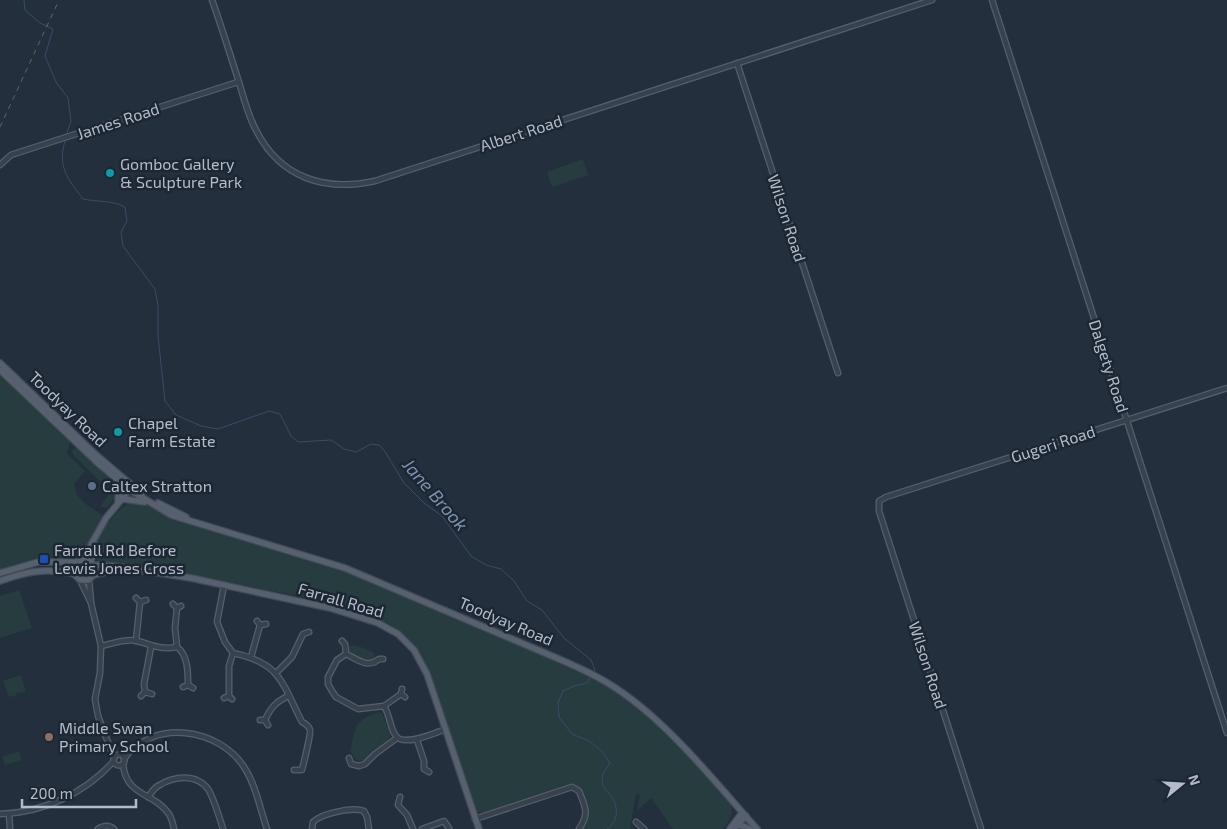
<svg xmlns="http://www.w3.org/2000/svg" width="1227" height="829" font-family="'Exo 2',sans-serif">
	<rect width="100%" height="100%" fill="#242f3e"/>
	<g fill="#263c3f">
		<polygon points="583,159 588,175 552,187 547,172"/>
		<path d="M0,370L70,436L69,447L67,451L68,455L85,471L74,484C76,503 94,508 106,518L81,556L77,558L40,557L0,569Z"/>
		<path d="M76,448H79C91,460 104,470 117,481V494L108,507H100L108,496L113,486L105,480L100,481L73,455L72,450Z"/>
		<path d="M130,503L146,505L374,581L598,678L652,717L728,797C735,813 733,816 723,829H673L651,798L637,811L640,795L636,794L630,829H582L588,819V814L581,791L576,786L571,785L484,813L478,812L475,806L473,807L418,652L406,636L388,623L319,600L228,582L98,562L94,559C94,555 94,550 95,547C97,535 118,507 130,503Z"/>
		<polygon points="19,590 32,628 0,638 0,596"/>
		<path d="M354,645L364,648L374,653L375,659C365,664 358,658 350,653L347,647Z"/>
		<polygon points="21,675 26,692 16,693 17,695 9,697 3,681"/>
		<path d="M379,712L382,713L390,733V737L385,743L371,752L365,760L359,761L356,760L350,751C356,727 353,721 379,712Z"/>
		<polygon points="19,751 22,760 5,765 2,757"/>
	</g>
	<g fill="none" stroke-linecap="round" stroke-linejoin="round">
		<g stroke="#394c67" stroke-width="1">
			<polyline points="24,0 25,10 40,23 53,29 45,56 56,82 68,98 71,121 67,133"/>
			<path d="M65,141C57,167 68,179 83,199C97,202 112,200 125,207L127,221L121,232L123,246L155,289L158,306V336L165,401L176,415L201,426L218,429L269,411L280,414L291,436L298,442L331,440L344,449L356,452L371,444L379,445L384,450L404,483L424,503L442,516L471,556L486,565L501,569L514,581L527,601L542,610L564,638L591,660L595,670L593,673"/>
			<path d="M591,676L587,683L574,686L563,691L558,703L559,717L572,734L589,741L602,751L610,763C605,770 600,776 603,785C604,790 609,793 612,797C619,809 618,821 607,829"/>
		</g>
		<g stroke="#565f6c" stroke-width="7">
			<g id="minor">
				<path d="M212,0C221,25 229,51 237,76C243,94 247,114 256,130C280,178 325,192 375,181L932,0"/>
				<polyline points="992,0 1227,733"/>
				<polyline points="737,63 838,373"/>
				<polyline points="0,165 11,155 20,152 238,82"/>
				<polyline points="80,580 91,603 101,646 100,673 95,699 98,716 114,758"/>
				<polyline points="89,580 91,602"/>
				<path d="M224,585L217,622L225,642L233,653C281,663 282,683 302,722C306,724 309,726 310,730C311,733 303,766 302,770H294"/>
				<polyline points="136,598 140,602 146,600"/>
				<polyline points="173,604 177,608 181,606"/>
				<polyline points="177,608 175,628 177,647"/>
				<polyline points="257,621 260,625 266,624"/>
				<polyline points="136,641 140,602"/>
				<polyline points="342,641 345,644 346,654"/>
				<path d="M101,646C112,644 126,638 137,641C153,645 159,650 177,647C188,655 188,672 188,685"/>
				<polyline points="251,657 260,625"/>
				<path d="M383,659H379C368,669 357,659 346,654L337,660L328,677V684L332,691L336,697L358,709L384,706C390,715 390,729 396,736C404,747 435,733 446,729"/>
				<polyline points="276,673 292,657 303,634 309,632"/>
				<polyline points="183,687 188,685 193,688"/>
				<polyline points="402,689 401,694 405,697"/>
				<polyline points="145,692 144,684 151,647"/>
				<polyline points="141,696 145,692 152,694"/>
				<polyline points="229,696 229,666 233,653"/>
				<polyline points="224,698 229,696 232,699"/>
				<polyline points="384,706 401,694"/>
				<polyline points="260,720 265,720 268,725"/>
				<path d="M265,720C271,707 276,702 288,696"/>
				<polyline points="417,740 424,761 424,769 429,772"/>
				<circle cx="119" cy="760" r="5.5"/>
				<polyline points="349,758 351,764 359,766 365,764 375,754 397,738"/>
				<path d="M124,759C153,718 219,728 244,767C256,785 260,809 267,829"/>
				<path d="M123,764C126,797 154,792 169,814C172,819 173,824 174,829"/>
				<path d="M148,797C151,793 154,788 158,786C173,776 196,773 208,789C213,797 220,819 223,829"/>
				<polyline points="400,797 398,805 407,815 413,829"/>
				<path d="M0,814C43,813 85,793 113,762"/>
				<polyline points="9,814 10,829"/>
				<path d="M475,819L572,787L579,791C585,807 590,813 579,829"/>
				<polyline points="636,822 644,829"/>
				<path d="M98,829C104,825 109,825 114,829"/>
				<path d="M312,829L313,822C322,813 353,807 364,811L367,817L369,829"/>
				<polyline points="422,829 444,821 449,828"/>
				<polyline points="981,829 879,511 879,501 886,497 1227,388"/>
			</g>
		</g>
		<g stroke="#414a57" stroke-width="8">
			<g id="major">
				<polyline points="0,363 94,453 142,494"/>
				<path d="M0,370L100,465L130,490L171,515L345,568L552,656C575,666 599,676 620,691C670,725 716,783 757,829"/>
				<polyline points="123,499 145,502"/>
				<polyline points="118,502 119,481"/>
				<polyline points="158,503 186,517"/>
				<polyline points="83,559 106,518 131,488"/>
				<polyline points="91,562 94,543"/>
				<path d="M93,565V575L89,580H80L74,574C72,560 85,555 93,565L114,566L191,578L330,608L378,623L398,634L414,650L427,674L479,829"/>
				<polyline points="0,573 38,562 76,562"/>
				<polyline points="93,575 119,569"/>
				<path d="M0,581C25,572 47,567 74,574"/>
				<polyline points="736,826 740,825 750,829"/>
				<polyline points="732,827 736,826 746,816"/>
				<polyline points="730,829 742,813"/>
			</g>
		</g>
		<use href="#minor" stroke="#38414e" stroke-width="4.5"/>
		<use href="#major" stroke="#56606e" stroke-width="5.5"/>
		<polyline stroke="#5a6575" stroke-width="1" stroke-dasharray="5 5" stroke-linecap="butt" points="0,127 59,0"/>
	</g>
	<g fill="#0f9aa8" stroke="#1d2633" stroke-width="2">
		<circle cx="110" cy="173" r="5"/>
		<circle cx="118" cy="432" r="5"/>
	</g>
	<circle fill="#5c6f8a" stroke="#1d2633" stroke-width="2" cx="92" cy="486" r="5"/>
	<rect fill="#1a4fb4" stroke="#1d2633" stroke-width="2" x="39" y="554" width="10" height="10" rx="2.5"/>
	<circle fill="#8d6e63" stroke="#1d2633" stroke-width="2" cx="49" cy="737" r="5"/>
	<g text-anchor="middle" stroke-width="5" stroke-linejoin="round" paint-order="stroke">
		<g font-size="16" fill="#b4bcc9" stroke="#1d2633">
			<text transform="translate(118 121) rotate(-18)" y="6">James Road</text>
			<text transform="translate(521 133) rotate(-18)" y="6">Albert Road</text>
			<text transform="translate(787 218) rotate(72)" y="6">Wilson Road</text>
			<text transform="translate(1109 366) rotate(72)" y="6">Dalgety Road</text>
			<text transform="translate(68 409) rotate(44)" y="6">Toodyay Road</text>
			<text transform="translate(1053 444) rotate(-18)" y="6">Gugeri Road</text>
			<text transform="translate(341 600) rotate(16)" y="6">Farrall Road</text>
			<text transform="translate(506 621) rotate(23)" y="6">Toodyay Road</text>
			<text transform="translate(928 665) rotate(72)" y="6">Wilson Road</text>
		</g>
		<g font-size="16" fill="#b4bcc9" stroke="#1d2633" text-anchor="start">
			<text x="120" y="170">Gomboc Gallery<tspan x="120" dy="18">&amp; Sculpture Park</tspan></text>
			<text x="128" y="429">Chapel<tspan x="128" dy="18">Farm Estate</tspan></text>
			<text x="102" y="492">Caltex Stratton</text>
			<text x="54" y="556">Farrall Rd Before<tspan x="54" dy="18">Lewis Jones Cross</tspan></text>
			<text x="59" y="734">Middle Swan<tspan x="59" dy="18">Primary School</tspan></text>
		</g>
		<g font-size="18" font-style="italic" fill="#7c92b1" stroke="#1d2633">
			<text transform="translate(435 495) rotate(49)" y="6">Jane Brook</text>
		</g>
	</g>
	<g transform="translate(1182 784) rotate(72)" stroke="#1d2633" stroke-width="4" paint-order="stroke">
	<path d="M0-4L9 19L0 12L-9 19Z" fill="#b4bcc9"/>
	<text y="-8" font-size="14" font-weight="bold" text-anchor="middle" fill="#b4bcc9">N</text>
	</g>
	<path d="M22 799v8h114v-8" fill="none" stroke="#b4bcc9" stroke-width="2.5"/>
	<text x="30" y="799" font-size="15" fill="#b4bcc9" stroke="#1d2633" stroke-width="4" paint-order="stroke">200 m</text>
</svg>
